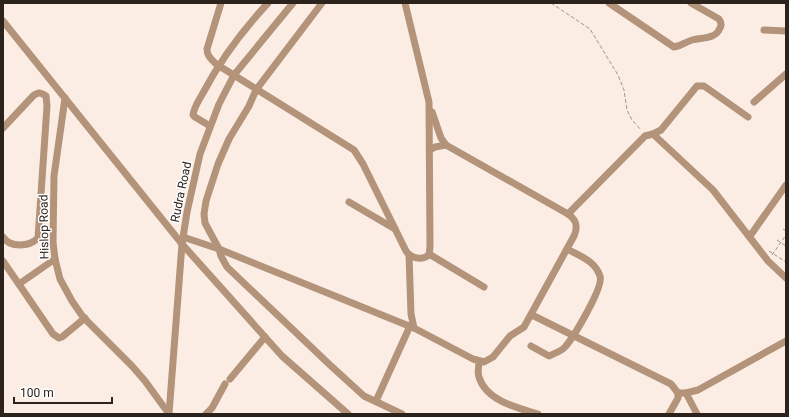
<svg xmlns="http://www.w3.org/2000/svg" width="789" height="417" font-family="Roboto,sans-serif">
	<rect width="100%" height="100%" fill="#fcede4"/>
	<g fill="none" stroke-linecap="round" stroke-linejoin="round">
		<g stroke="#a0948c" stroke-width="1" stroke-dasharray="4 2" stroke-linecap="butt">
			<polyline points="551,3 590,29 618,75 624,90 627,110 632,120 641,130"/>
			<polyline points="783,229 786,231"/>
			<polyline points="777,240 786,246"/>
			<polyline points="769,251 786,262"/>
			<polyline points="772,255 786,235"/>
		</g>
		<g stroke="#b39379" stroke-width="7">
			<path d="M221,3L207,49C207,56 211,59 216,64L354,150L363,164L406,251C411,258 421,261 429,255L430,247L429,102L405,3"/>
			<polyline points="322,3 256,90 249,106 229,139 218,164 206,201 204,214 205,223 219,249 221,256 227,267 330,365 364,396 402,414"/>
			<path d="M609,3L674,47C681,46 685,42 692,40C702,37 715,40 720,28C722,25 721,22 719,19L691,3"/>
			<polyline points="3,21 182,244 282,356 348,414"/>
			<polyline points="764,30 786,31"/>
			<polyline points="65,98 54,176 53,242 55,259 60,279 72,301 83,317 132,366 145,381 169,414"/>
			<polyline points="754,102 786,74"/>
			<polyline points="432,112 441,138 446,145"/>
			<path d="M210,126L195,117L193,115C194,107 199,100 203,93C221,59 242,31 268,3"/>
			<path d="M3,128L33,96C38,92 40,92 46,96L47,106L38,238C29,247 10,248 3,237"/>
			<polyline points="653,134 713,190 768,261 786,278"/>
			<polyline points="349,202 395,229"/>
			<polyline points="568,214 645,136 653,134 661,130 697,86 704,86 748,117"/>
			<polyline points="750,236 786,185"/>
			<path d="M183,237L219,249L414,328L473,359L484,362L493,357L510,336L524,327L574,236C578,227 577,220 568,214L446,145L435,147L430,150"/>
			<polyline points="429,254 484,287"/>
			<polyline points="409,255 411,314 414,328"/>
			<polyline points="3,261 53,334 59,338 62,337 85,318"/>
			<polyline points="19,284 55,259"/>
			<polyline points="532,315 671,384 678,393 678,398 669,414"/>
			<path d="M531,346L549,356C553,354 562,351 565,347C573,338 604,287 600,276C595,261 580,256 567,249"/>
			<path d="M479,362C479,367 477,372 479,377C486,401 518,408 538,414"/>
			<polyline points="230,379 265,337"/>
			<polyline points="678,393 686,393 698,390 786,341"/>
			<polyline points="686,393 697,414"/>
			<polyline points="376,401 410,326"/>
			<polyline points="169,414 182,244 187,212 200,154 219,104 234,75 293,3"/>
			<polyline points="206,414 212,408 225,384"/>
		</g>
	</g>
	<g text-anchor="middle" stroke-width="3" stroke-linejoin="round" paint-order="stroke">
		<g font-size="12" fill="#2c231d" stroke="#fefefe">
			<text transform="translate(181 192) rotate(-78)" y="4">Rudra Road</text>
			<text transform="translate(44 227) rotate(-91)" y="4">Hislop Road</text>
		</g>
	</g>
	<rect width="789" height="417" fill="none" stroke="#2c231d" stroke-width="8"/>
	<path d="M14 397v6h98v-6" fill="none" stroke="#2c231d" stroke-width="2"/>
	<text x="20" y="397" font-size="12" fill="#2c231d" stroke="#fefefe" stroke-width="3" paint-order="stroke">100 m</text>
</svg>
